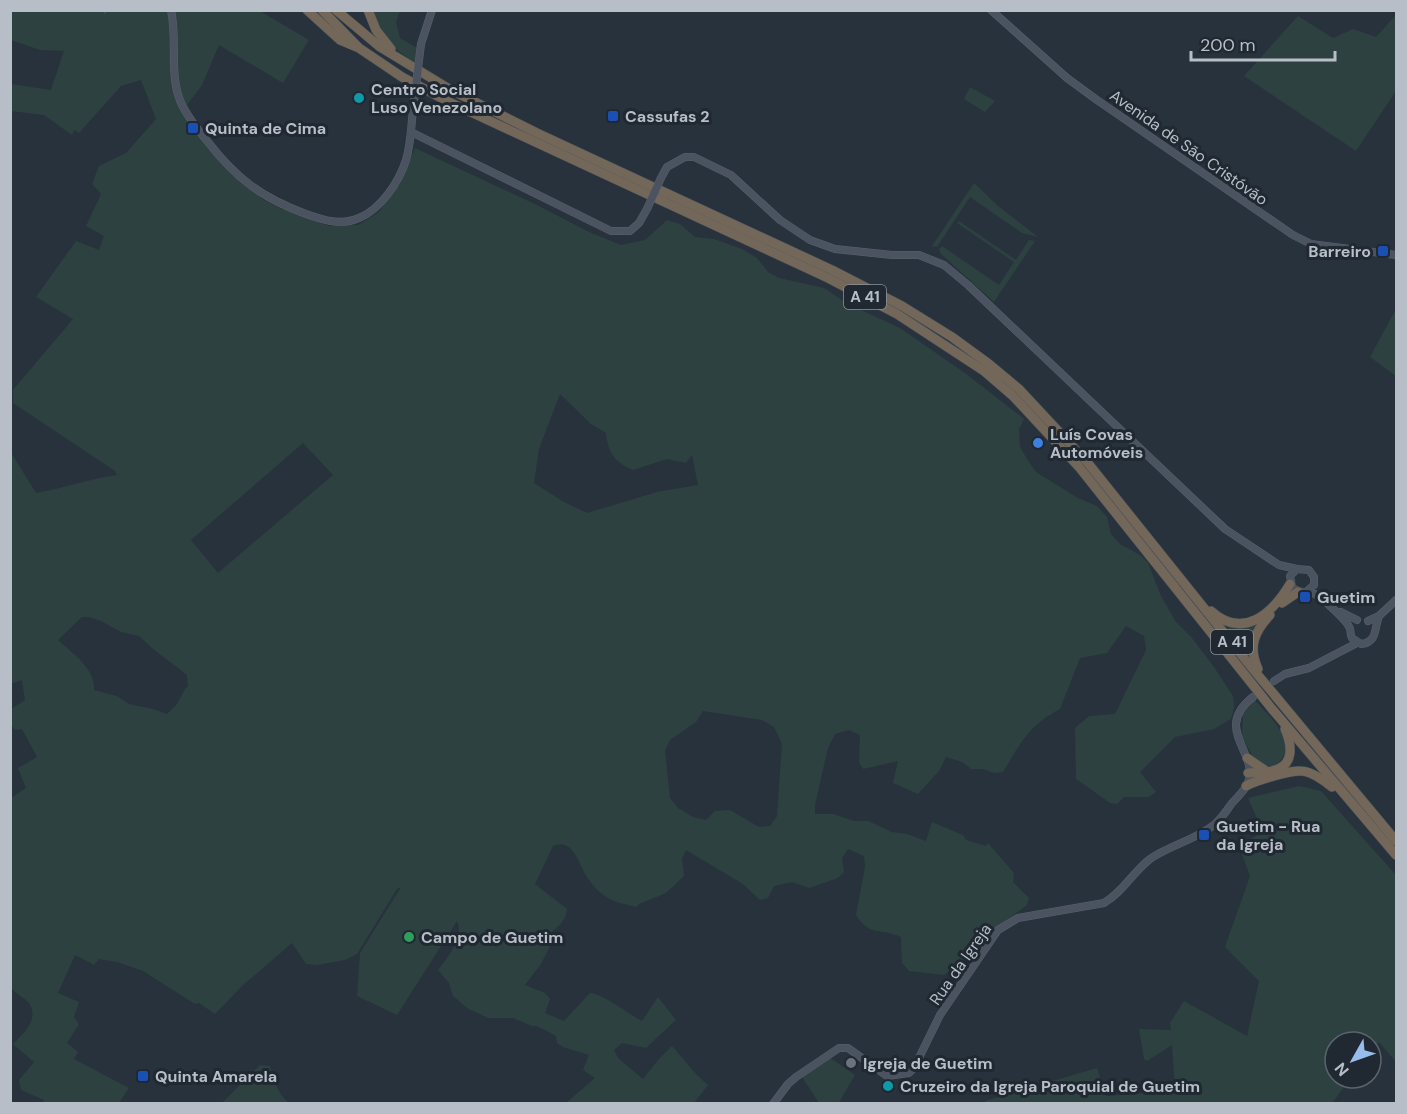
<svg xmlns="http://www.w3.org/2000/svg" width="1407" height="1114" font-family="'DM Sans',sans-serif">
	<rect width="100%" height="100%" fill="#28323c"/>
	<g fill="#2d4141" fill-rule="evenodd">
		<path d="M11,11H260L309,40L283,83L219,45L202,85L187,105L197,123L233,168L262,199L282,209L329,226L358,225L378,213L400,184L415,148L537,205L591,233L621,245L645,240L667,220L680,224L695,237L714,239L742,249L757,258L768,272L779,278L824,288L848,304L900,328L965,373L1024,419L1019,429L1020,447L1027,459L1036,472L1078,498L1097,506L1107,517L1111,534L1120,544L1140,555L1148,563L1161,596L1176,622L1192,638L1214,667L1233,696L1234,708L1231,719L1214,729L1175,737L1140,772L1156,792L1149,797H1124L1117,804L1110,803L1076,779L1075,728L1089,716L1115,714L1146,650L1144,636L1126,626L1107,653L1080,658L1060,709C1028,726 1021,743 1003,772L994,773L983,769H971L962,762L946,757L939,771L918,794L893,783L898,761L863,769L859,762L860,735L849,730L835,734L828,748L815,805V814H833L854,821H868L892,832L907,834L926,841L932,822L963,835L966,840L986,846L988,843L1014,873L1013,882L1029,898L1027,905L992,931L982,948L970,962L958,963L944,975L909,971L902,963L901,937C880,927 871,938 856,915L865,867L864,856L848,849L842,858L844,872L838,878L809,888L792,882L774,886L768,898L760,900L743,884L686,850L682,859L684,876L666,893L639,904L637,907C625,904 610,902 601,893C595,888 589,881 585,874C579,863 572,837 553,846L535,884L567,909C566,919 561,925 552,931L549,948L541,964L525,985L545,993L550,999L545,1013L564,1021L590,993C604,994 628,1014 642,1021L658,997L676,1020L646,1048L622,1043L614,1050L618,1058L643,1079L658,1060L672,1046L697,1075L708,1085L694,1103H566L595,1078L583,1070L589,1055L563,1047L557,1043L556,1036L537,1026H532L513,1018H488L467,1008L453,996L449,983L438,970C447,958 465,937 457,921L397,1015L357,996L360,953L401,887L397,889L357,954L345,960L317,965L306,964L292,943L242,986L215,1014L199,1003L195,1004L143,971L117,962L99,959L94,965L75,955L58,993L79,1002L74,1017L79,1024L67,1043L78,1052L74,1059L129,1088L119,1103H43L44,1100L21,1090L19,1080L34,1062L13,1044C23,1034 40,1019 29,1003C25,998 16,994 11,988V798L26,788L18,768L37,757L22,729L15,730L11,725V709L25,700L22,680L11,684L10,451L36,493C63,488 89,479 117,475L115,471L13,403V390L73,319L36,297L76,241L99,250L104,236L86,226L101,194L92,184L99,166L126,153L156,119L141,80L121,86L79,133L74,130L72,135L44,115L11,111V84L51,90L64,51L40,50L11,40ZM560,394L591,424L606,433C608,452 614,462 633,470L667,459L686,463L692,455L698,485L657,492L587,513L564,502L534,483L539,449ZM303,443L333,475L218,573L191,540ZM82,617H89L101,621L121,632L139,636L152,648L187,675L188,686L185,689L177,704L167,714L153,709L129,704L117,696L94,690C96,669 72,653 58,640ZM703,711L762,720L774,727L782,744L777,816L770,826L759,827L730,810L715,811L706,820L693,817L678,808L670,798L665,750L670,740L696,722Z"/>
		<path d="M374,11H400L396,22L400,38L417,48L415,63C394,48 378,37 374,11Z"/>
		<polygon points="1396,15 1396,91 1356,151 1244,76 1298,16 1333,38 1353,29 1376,37"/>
		<polygon points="970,87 995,101 985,112 964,99"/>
		<polygon points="974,183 998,206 1038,237 1022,233 970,197 937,247 932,246"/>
		<polygon points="959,221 1016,260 1029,240 1035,241 994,302 941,254 939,249 942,246 999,285 1014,262 957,223"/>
		<polygon points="1396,309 1396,376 1370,357"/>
		<polygon points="1222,621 1259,621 1250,657"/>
		<path d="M1255,700C1271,719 1304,746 1273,767L1263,766L1256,762L1242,737L1243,714Z"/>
		<polygon points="1299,786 1321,791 1396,875 1396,1062 1379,1042 1371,1052 1371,1042 1335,1042 1335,1078 1351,1078 1332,1103 986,1103 985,1101 1097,1068 1106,1096 1175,1091 1172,1045 1147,1061 1144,1059 1139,1029 1171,1030 1170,1023 1184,1001 1247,1036 1259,981 1225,947 1250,876 1239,846 1263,832 1248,798"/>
		<polygon points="830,1058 855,1075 838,1104 819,1103 802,1077"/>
		<path d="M260,1065L270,1066C274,1079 277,1094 289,1103H222Z"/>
	</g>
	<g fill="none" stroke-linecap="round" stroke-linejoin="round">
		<polyline stroke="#3f5063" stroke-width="1.5" points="104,10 105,13"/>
		<g stroke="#59616b" stroke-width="8">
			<g id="secondary">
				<path d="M171,10C178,41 168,76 182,105C189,119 199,131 208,142C237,179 262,198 306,214C323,220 341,226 359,218C381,209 399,182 406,160C411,144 411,126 413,110"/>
				<polyline points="991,10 1067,78 1097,100 1293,235 1311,244 1396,255"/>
				<polyline points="421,44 432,10"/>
				<polyline points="411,132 611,231 630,231 639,223 647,209"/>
				<polyline points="661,178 667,167 685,157 694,157 731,175 780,220 810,240 835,249 892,255 919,255 944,265 968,285 1225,529 1279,565 1297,569"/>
				<path d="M1306,592L1314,585V577L1309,570L1297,569L1290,576L1292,587C1299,594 1306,591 1315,594C1322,598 1348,621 1350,629C1351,632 1350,635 1352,638L1361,644C1378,642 1374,628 1379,616"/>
				<polyline points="1341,612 1357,620"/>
				<polyline points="1368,621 1379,616 1396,600"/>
				<polyline points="1274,681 1285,674 1309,668 1357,643"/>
				<path d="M773,1104L788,1084L796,1077L839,1048H848L887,1076L909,1073L914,1068L940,1015L998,930L1018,918L1104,903C1123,892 1133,872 1150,859C1170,845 1196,840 1215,824C1222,818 1227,810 1232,803C1237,798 1243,792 1247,785C1262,754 1211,730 1253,697"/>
			</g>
		</g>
		<g stroke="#464e58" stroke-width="10">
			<g id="highway">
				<polyline points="307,10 340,40 359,48 402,77 447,101 828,278 897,314 984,371 1013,396 1079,467 1272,709 1396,855"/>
				<polyline points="322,10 358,47"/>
				<polyline points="336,10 380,47 451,90 537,133 832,270 902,306 952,337 989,364 1019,389 1087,462 1252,668 1396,841"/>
				<polyline points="368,10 376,30 391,49"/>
				<polyline points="1282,603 1298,592"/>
				<path d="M1211,611C1243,640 1272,614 1290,584"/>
				<path d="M1258,669C1248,647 1254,632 1270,615"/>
				<polyline points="1247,758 1266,771"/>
				<path d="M1248,773C1256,772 1264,773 1272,771C1295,766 1292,745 1285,729"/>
				<path d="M1246,786C1255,781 1264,779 1274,776C1302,768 1308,768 1332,787"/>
			</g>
		</g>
		<use href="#secondary" stroke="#4a535f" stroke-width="7"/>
		<use href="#highway" stroke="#726759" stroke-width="9"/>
		<g stroke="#59616b" stroke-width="8" stroke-linecap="butt">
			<g id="secondary-bridge">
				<polyline points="413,110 421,44"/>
				<polyline points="647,209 661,178"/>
			</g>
		</g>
		<use href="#secondary-bridge" stroke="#4a535f" stroke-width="7"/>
	</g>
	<g fill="#0f9aa8" stroke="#202832" stroke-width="2">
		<circle cx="359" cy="98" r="6"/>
		<circle cx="888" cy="1086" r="6"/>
	</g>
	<g fill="#1a4fb4" stroke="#202832" stroke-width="2">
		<rect x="607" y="110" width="12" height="12" rx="3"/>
		<rect x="187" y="122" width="12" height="12" rx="3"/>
		<rect x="1377" y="245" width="12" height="12" rx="3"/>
		<rect x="1299" y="591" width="12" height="12" rx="3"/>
		<rect x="1198" y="829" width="12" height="12" rx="3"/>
		<rect x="137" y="1070" width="12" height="12" rx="3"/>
	</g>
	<circle fill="#3f7fe0" stroke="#202832" stroke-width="2" cx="1038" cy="443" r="6"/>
	<circle fill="#2e9e5b" stroke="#202832" stroke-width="2" cx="409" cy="937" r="6"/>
	<circle fill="#6b7280" stroke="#202832" stroke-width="2" cx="851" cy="1063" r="6"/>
	<g text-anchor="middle" stroke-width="6" stroke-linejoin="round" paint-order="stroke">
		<g fill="#202832" stroke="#8a919b" stroke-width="1.5">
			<rect x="844" y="285" width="42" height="24" rx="4.5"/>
			<rect x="1211" y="630" width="42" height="24" rx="4.5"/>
		</g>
		<g font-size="15" font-weight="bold" fill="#b7bec8">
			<text x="865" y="302">A 41</text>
			<text x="1232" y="647">A 41</text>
		</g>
		<g font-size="16" font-weight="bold" fill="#b7bec8" stroke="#202832" text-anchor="start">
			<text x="371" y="95">Centro Social<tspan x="371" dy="18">Luso Venezolano</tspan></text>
			<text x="625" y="122">Cassufas 2</text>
			<text x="205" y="134">Quinta de Cima</text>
			<text x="1371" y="257" text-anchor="end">Barreiro</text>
			<text x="1050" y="440">Luís Covas<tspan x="1050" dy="18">Automóveis</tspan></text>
			<text x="1317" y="603">Guetim</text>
			<text x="1216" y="832">Guetim - Rua<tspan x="1216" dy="18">da Igreja</tspan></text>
			<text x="421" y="943">Campo de Guetim</text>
			<text x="863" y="1069">Igreja de Guetim</text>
			<text x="155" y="1082">Quinta Amarela</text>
			<text x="900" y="1092">Cruzeiro da Igreja Paroquial de Guetim</text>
		</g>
		<g font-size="16" fill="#b7bec8" stroke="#202832">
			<text transform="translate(1189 147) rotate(35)" y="6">Avenida de São Cristóvão</text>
			<text transform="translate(960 964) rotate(-55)" y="6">Rua da Igreja</text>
		</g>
	</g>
	<rect width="1407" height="1114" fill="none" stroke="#b7bec8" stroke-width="24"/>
	<g transform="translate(1353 1060) rotate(230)"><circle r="28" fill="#202832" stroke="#5c646e" stroke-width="1.5"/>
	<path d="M0-4.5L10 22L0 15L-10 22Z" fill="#97bded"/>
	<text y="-9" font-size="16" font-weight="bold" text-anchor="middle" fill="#b7bec8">N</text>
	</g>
	<path d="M1191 51v9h144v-9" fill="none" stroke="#b7bec8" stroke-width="3"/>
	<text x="1200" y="51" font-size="18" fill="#b7bec8" stroke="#202832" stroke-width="4.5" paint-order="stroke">200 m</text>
</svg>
